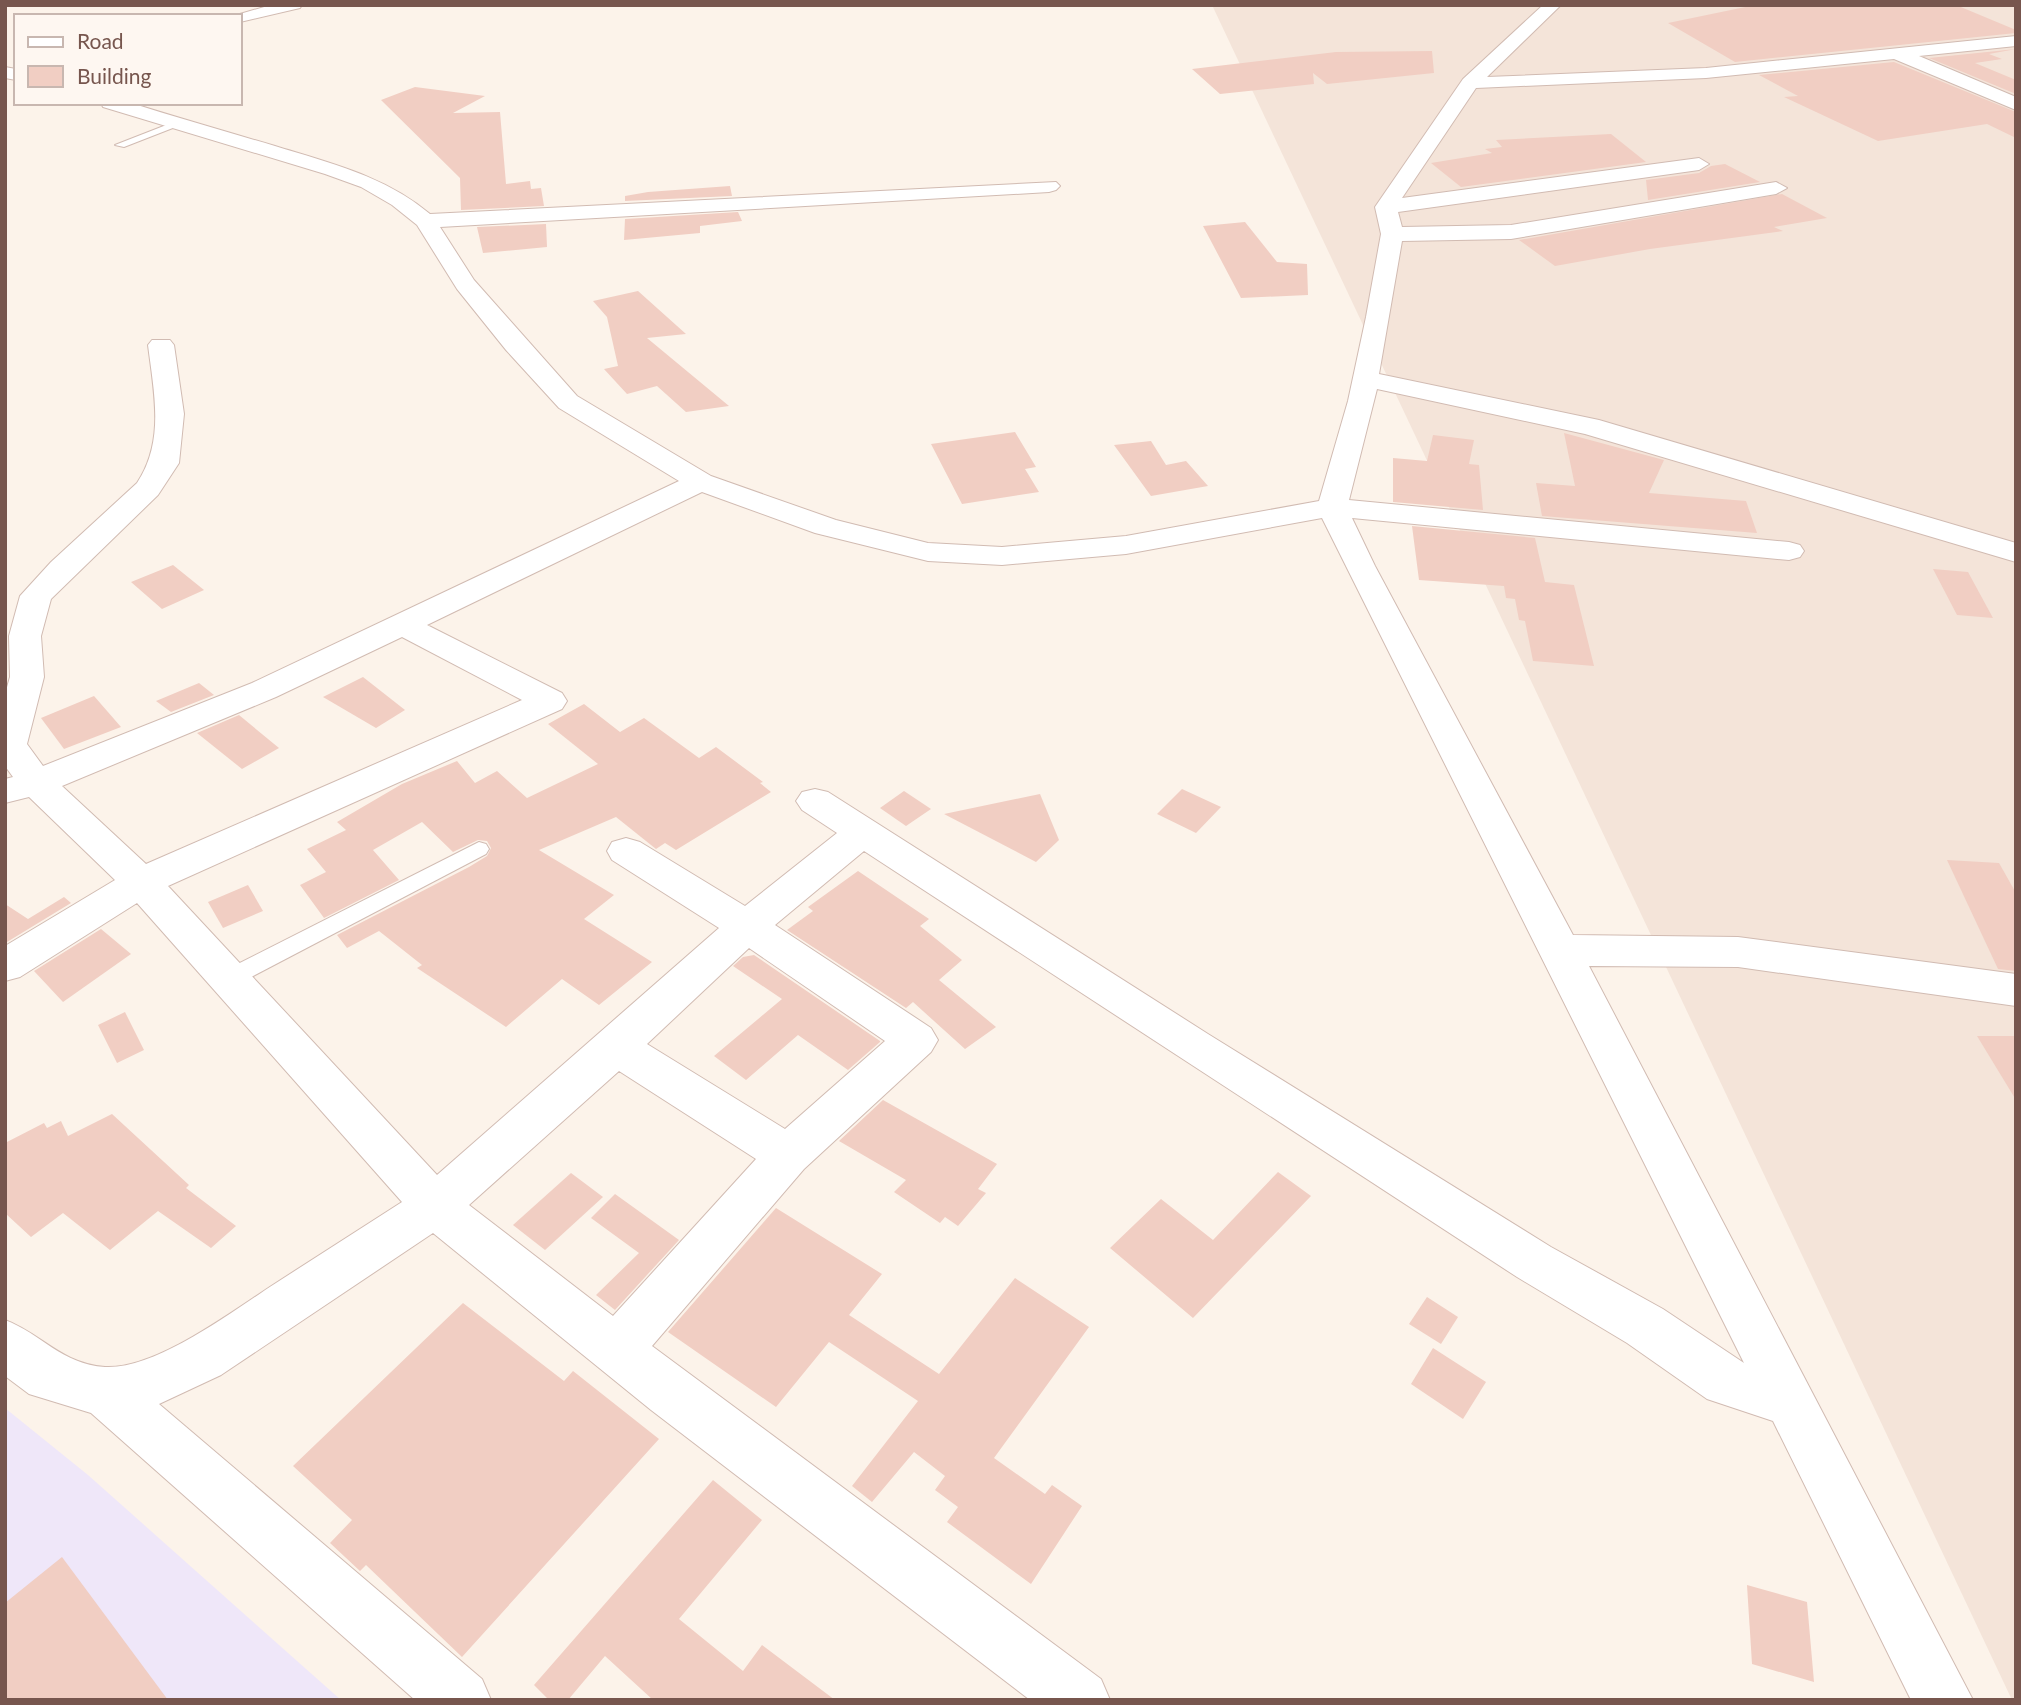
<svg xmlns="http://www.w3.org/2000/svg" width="2021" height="1705" font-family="Lato,sans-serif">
	<rect width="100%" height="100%" fill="#fcf3ea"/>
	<polygon fill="#f4e4d9" points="1212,5 2016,5 2016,1700 2012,1700"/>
	<polygon fill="#efe7f9" points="5,1408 88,1475 341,1700 5,1700"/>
	<g fill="#f1cec3">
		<polygon points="1755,5 1956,5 2016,30 2016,33 1735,62 1668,23"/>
		<polygon points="2016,49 1989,54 2002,59 1975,63 2016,80 2016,94 1929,58"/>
		<polygon points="1432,51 1434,73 1327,84 1313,73 1314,84 1220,94 1192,69 1336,52"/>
		<polygon points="1894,62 2016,112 2016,138 1987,124 1878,141 1784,97 1798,96 1759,75"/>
		<polygon points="415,87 485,96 453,113 500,112 506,184 530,181 531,189 541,188 544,206 461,210 460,178 381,100"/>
		<polygon points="1611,134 1646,162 1461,187 1431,163 1492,153 1485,149 1502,147 1496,140"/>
		<polygon points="1725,164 1760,182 1648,200 1646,180 1699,173 1711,166"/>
		<polygon points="730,186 732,196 625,201 625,196 648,192"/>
		<polygon points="1782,194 1827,218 1774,227 1783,231 1650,249 1555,266 1519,240"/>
		<polygon points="738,212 742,221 700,226 700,233 624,240 625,219"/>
		<polygon points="1245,222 1277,262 1307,264 1308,295 1241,298 1203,226"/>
		<polygon points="546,224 547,247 483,253 477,227"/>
		<polygon points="638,291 686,334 647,338 729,406 686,412 657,386 627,394 604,369 618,366 607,317 593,301"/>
		<polygon points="1015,432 1036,467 1025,469 1039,492 962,504 931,444"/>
		<polygon points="1564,433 1664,460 1649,493 1746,501 1757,533 1542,516 1536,483 1575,486"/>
		<polygon points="1433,435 1474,440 1469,464 1479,465 1483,510 1393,502 1393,458 1427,461"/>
		<polygon points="1151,441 1166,465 1186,461 1208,486 1151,496 1114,445"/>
		<polygon points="1412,526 1535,538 1545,582 1574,585 1594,666 1533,661 1525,621 1519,620 1515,599 1506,598 1504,586 1419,580"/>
		<polygon points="173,565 204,590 162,609 131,582"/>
		<polygon points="1933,569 1968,572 1993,618 1957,615"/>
		<polygon points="363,677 405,710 376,728 323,697"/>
		<polygon points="199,683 214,695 171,712 156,701"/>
		<polygon points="94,696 121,727 64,749 41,718"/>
		<polygon points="584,704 620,732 644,718 699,758 716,747 763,782 760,783 771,792 676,850 665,843 656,849 616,817 539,850 614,895 584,919 652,962 599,1005 562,979 506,1027 417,968 422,965 379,931 347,948 337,935 469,867 487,856 491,848 487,841 478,840 453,852 422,822 373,850 399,880 324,918 300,885 326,872 307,849 346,830 337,822 402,784 457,761 475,783 497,771 527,798 598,764 548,724"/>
		<polygon points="239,715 279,748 242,769 197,733"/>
		<polygon points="1182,789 1221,807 1196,833 1157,814"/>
		<polygon points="904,791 931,809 906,826 880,808"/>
		<polygon points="1040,794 1059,840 1036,862 944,814"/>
		<polygon points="1947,860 1999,863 2016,893 2016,971 1998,969"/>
		<polygon points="858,871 929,919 920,926 962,960 939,980 996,1027 965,1049 913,1002 906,1008 787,930 813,911 808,907"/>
		<polygon points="248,885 263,911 223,928 208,902"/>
		<polygon points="64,897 71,903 7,942 5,940 5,904 28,919"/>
		<polygon points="101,929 131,954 63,1002 34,971"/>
		<polygon points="754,955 880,1041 880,1042 848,1070 798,1035 746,1080 714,1056 782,999 733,966 743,957"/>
		<polygon points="125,1012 144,1050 117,1063 98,1025"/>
		<polygon points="1977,1036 2016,1036 2016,1100"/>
		<polygon points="883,1100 997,1164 978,1189 986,1193 958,1226 945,1217 940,1223 894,1192 906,1180 839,1141"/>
		<polygon points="112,1114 189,1185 186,1188 236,1226 211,1248 158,1211 110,1250 63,1213 31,1237 5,1213 5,1143 44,1123 47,1128 61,1121 68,1136"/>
		<polygon points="1278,1172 1311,1196 1193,1318 1110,1248 1161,1199 1213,1240"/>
		<polygon points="571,1173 603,1197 545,1250 513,1225"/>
		<polygon points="615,1194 679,1240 615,1310 596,1295 639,1253 591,1218"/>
		<polygon points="776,1208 882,1274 849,1315 939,1374 1015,1278 1089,1327 994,1458 1045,1494 1052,1485 1082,1506 1031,1584 947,1522 958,1507 935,1490 945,1476 914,1452 872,1502 852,1486 918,1401 829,1342 776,1407 668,1332"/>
		<polygon points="1427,1297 1458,1317 1441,1344 1409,1324"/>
		<polygon points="463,1303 564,1381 573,1371 659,1439 462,1657 366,1565 360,1571 330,1543 352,1520 293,1466"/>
		<polygon points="1433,1348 1486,1382 1463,1419 1411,1384"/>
		<polygon points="713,1480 762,1520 679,1619 743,1671 762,1645 835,1700 653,1700 605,1656 568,1700 549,1700 534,1685"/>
		<polygon points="62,1557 168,1700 5,1700 5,1603"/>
		<polygon points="1747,1585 1807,1602 1814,1682 1752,1664"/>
	</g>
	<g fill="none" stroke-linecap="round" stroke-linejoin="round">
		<g stroke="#d1bbb2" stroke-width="2">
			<g id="lane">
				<polygon points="174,122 183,124 124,147 115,145"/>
				<polygon points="479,842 486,844 489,849 486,854 236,985 228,988 220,985 217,979 220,973"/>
			</g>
		</g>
		<g stroke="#d1bbb2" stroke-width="2">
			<g id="street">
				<polygon points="271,5 302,5 300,8 240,22 240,16 233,16"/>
				<path d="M1543,5H1561L1487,77L1706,68L2016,36V46L1919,56L2016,97V110L1894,59L1706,78L1476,88L1402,198L1699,158L1709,164L1699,170L1398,212L1402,227L1511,225L1776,182L1787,188L1776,194L1511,239L1402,241L1379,374L1599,420L2016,543V562L1585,434L1377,389L1349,500L1789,542L1800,545L1804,551L1800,557L1789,560L1352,518L1375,566L1573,935L1738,937L2016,974V1006L1738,967L1589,966L1973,1700H1911L1773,1421L1707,1399L1627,1343L1517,1277L864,851L775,925L931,1028L938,1040L931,1052L804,1169L652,1346L1101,1679L1110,1700H1030L651,1410L433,1233L221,1375L159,1404L482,1679L491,1700H415L91,1413L29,1394L5,1376V1320C42,1334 61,1364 105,1367C156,1370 234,1310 276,1283C318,1256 360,1229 402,1202L137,903L20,977L5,981V946L115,880L29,797L5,803V779L13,777L5,766V694L10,677L9,636L20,596L51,562L137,483C165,441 154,393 148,345L152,340H170L174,345L184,414L179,463L158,495L51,599L41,636L44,677L27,744L43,766L252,683L679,481L559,408L506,350L457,289L417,225L392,205L361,187L325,174L103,107L101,103H131C179,118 227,132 275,146C330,163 385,176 430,214L1056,182L1060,186L1056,190L1049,192L440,227L474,280L577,396L711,476L836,520L928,543L1002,547L1126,536L1319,501L1348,401L1366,317L1381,234L1375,207L1463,79ZM702,492L815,533L928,561L1002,565L1126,554L1322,518L1744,1363L1663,1309L1551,1247L1208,1034L828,792L815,789L802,792L796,801L802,810L837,833L745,906L640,842L626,838L612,842L607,851L612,860L719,928L437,1175L168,886L562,709L567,701L562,693L427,625ZM402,637L522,700L146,864L62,786L276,697ZM749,948L885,1041L785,1129L647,1044ZM619,1071L756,1159L613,1316L469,1205Z"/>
				<polygon points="5,67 16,69 16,80 5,78"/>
			</g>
		</g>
		<use href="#lane" fill="#fff" fill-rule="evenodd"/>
		<use href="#street" fill="#fff" fill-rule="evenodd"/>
	</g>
	<rect width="2021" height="1705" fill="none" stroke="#77564e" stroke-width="14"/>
	<rect x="14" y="14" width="228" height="91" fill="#fef7f1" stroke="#c8b7b0" stroke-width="2"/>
	<rect x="28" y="37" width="35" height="10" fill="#ffffff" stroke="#c8b7b0" stroke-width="2"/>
	<text x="77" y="49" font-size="21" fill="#77564e">Road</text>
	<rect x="28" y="66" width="35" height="21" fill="#f1cec3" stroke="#c8b7b0" stroke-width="2"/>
	<text x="77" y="84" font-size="21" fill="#77564e">Building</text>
</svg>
